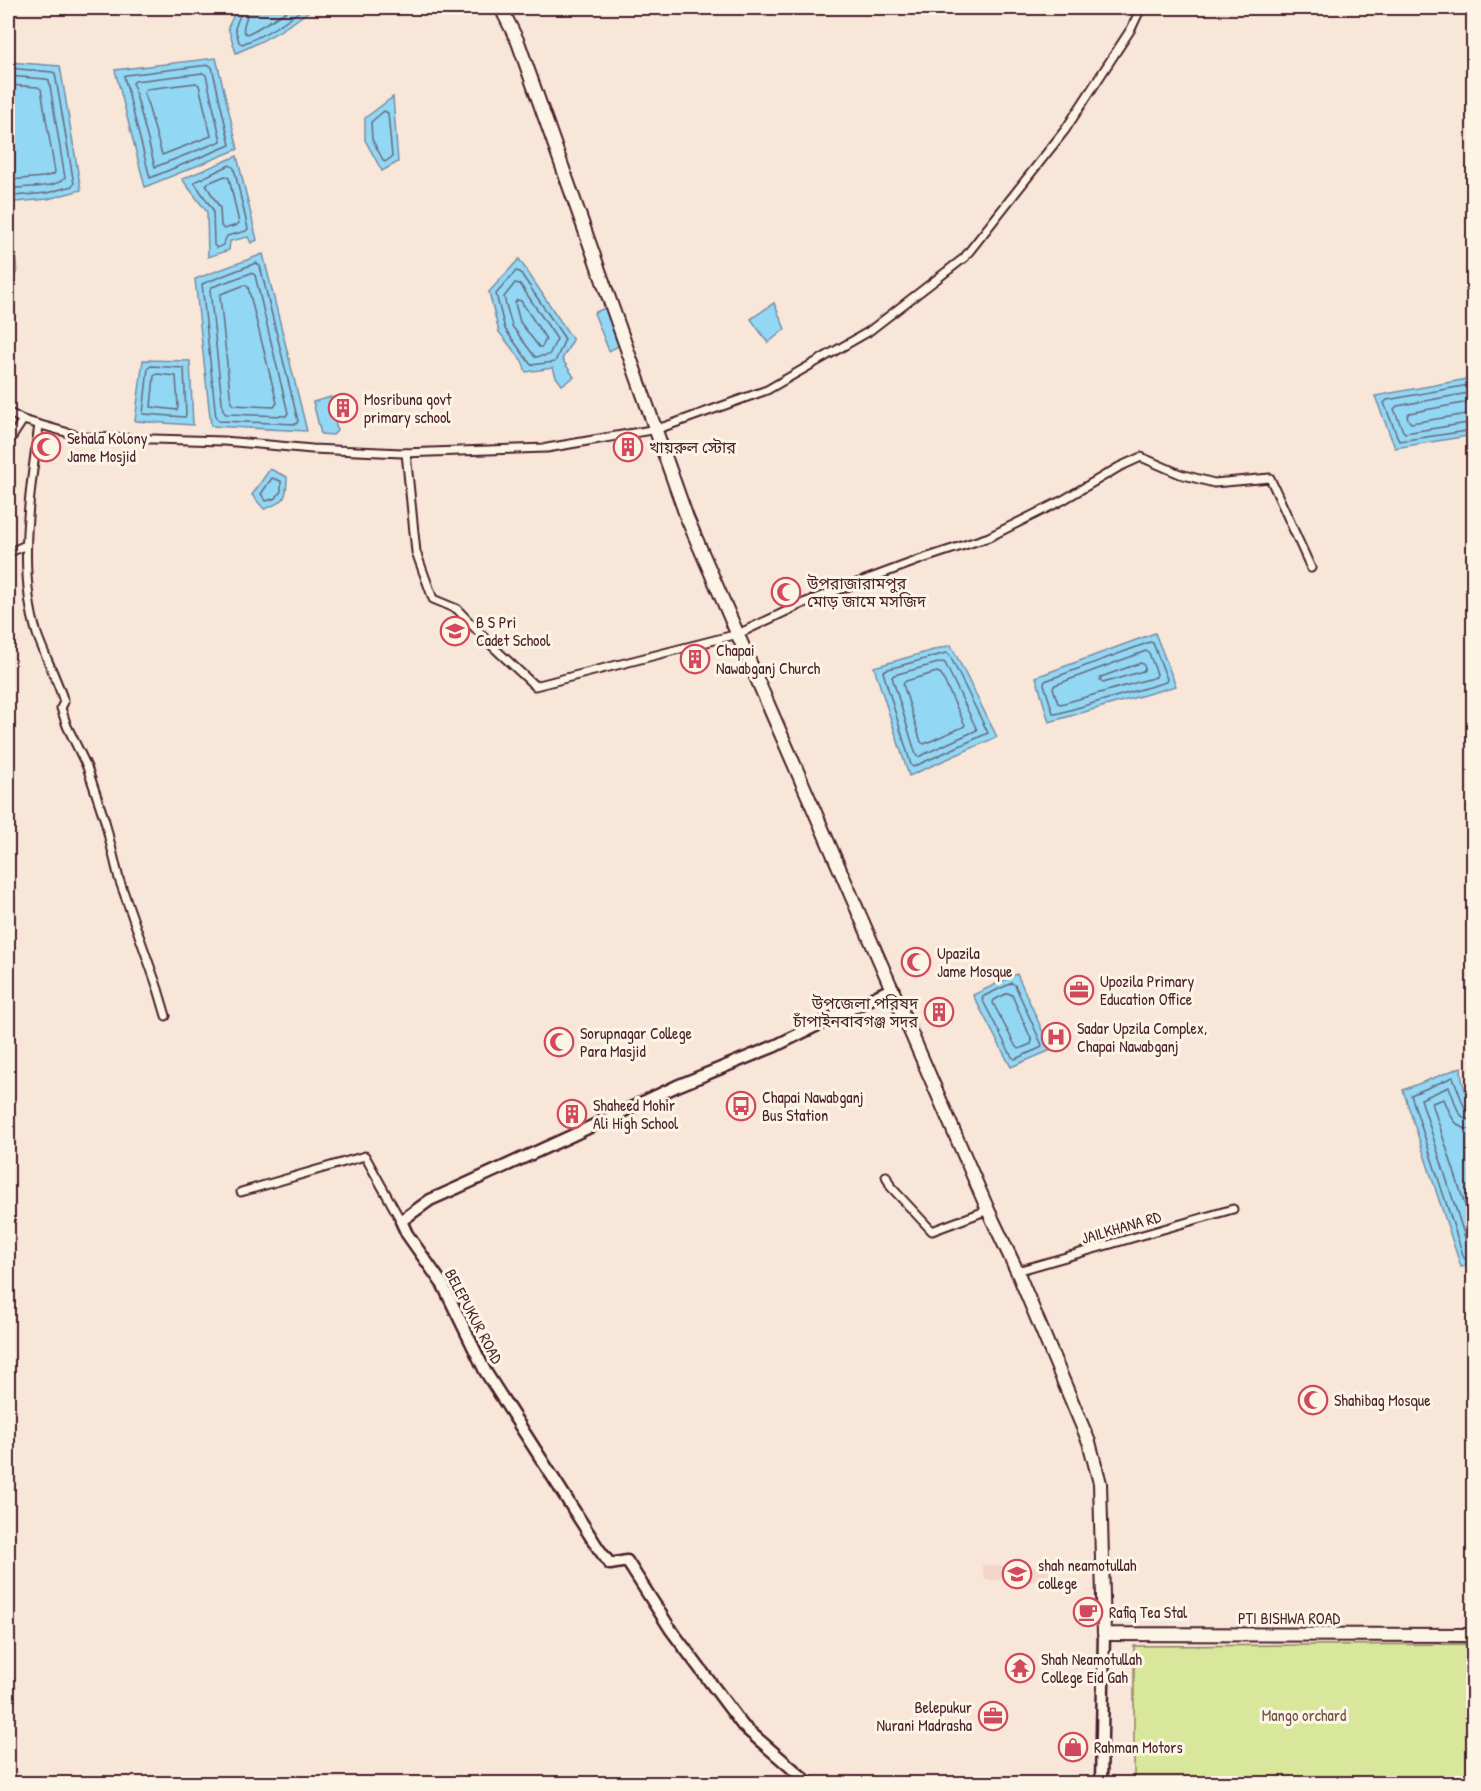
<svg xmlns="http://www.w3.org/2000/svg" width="1481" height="1791" font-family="'Patrick Hand','Noto Sans Bengali',sans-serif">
	<rect width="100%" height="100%" fill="#f8e6d8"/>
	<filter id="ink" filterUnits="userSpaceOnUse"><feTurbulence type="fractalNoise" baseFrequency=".0167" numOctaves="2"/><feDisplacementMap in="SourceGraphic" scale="12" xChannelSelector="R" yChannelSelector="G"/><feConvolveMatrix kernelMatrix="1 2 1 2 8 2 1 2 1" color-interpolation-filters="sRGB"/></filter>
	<g filter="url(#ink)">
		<polygon fill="#f3d5c9" points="982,1565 1049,1567 1050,1580 985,1580"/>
		<polygon fill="#d8e79b" stroke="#918363" stroke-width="1.5" points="1473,1644 1473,1783 1134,1783 1134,1646"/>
		<g fill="#92d7f4" stroke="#758da4" stroke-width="1.5">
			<path d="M231,8H310L309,11C287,28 262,42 236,53L228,27L234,15Z"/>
			<polygon points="216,58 238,149 145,187 115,70"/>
			<polygon points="8,62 60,66 81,190 48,199 15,202 8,206"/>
			<polygon points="393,97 398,162 382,171 365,140 365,118"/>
			<polygon points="237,156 257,240 251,243 248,237 230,241 229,250 208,257 207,212 182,179"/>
			<polygon points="11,213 17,273 8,278 8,215"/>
			<polygon points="263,254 307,431 211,426 195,279"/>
			<polygon points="519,259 573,340 562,359 574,377 562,385 556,377 553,368 526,372 522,361 499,332 489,292"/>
			<polygon points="774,303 785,329 768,343 751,319"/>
			<polygon points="607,307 622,344 609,351 594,313"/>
			<polygon points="143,360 190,361 193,425 135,421"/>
			<polygon points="1473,378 1473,435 1395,448 1375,396"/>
			<polygon points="331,397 337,431 333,435 321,434 313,402"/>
			<path d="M270,469L287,477C287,499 285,502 264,509L252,495Z"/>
			<polygon points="1155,633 1176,686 1049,722 1036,677"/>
			<polygon points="951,645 997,737 909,776 874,667"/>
			<polygon points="1017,974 1051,1050 1011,1067 973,995"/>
			<polygon points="1461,1067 1462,1080 1473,1115 1474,1265 1461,1267 1403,1090"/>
		</g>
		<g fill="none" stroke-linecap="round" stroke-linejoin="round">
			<g stroke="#67697b" stroke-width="1.5">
				<path d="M238,8L240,15L235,28L239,42L242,44C264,36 285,22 304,8"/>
				<path d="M246,8C250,19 241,24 244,32L247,34L255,30L292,8"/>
				<polygon points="209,65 212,67 230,145 150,178 124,76 126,75"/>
				<polyline points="8,68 52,72 55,73 74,184 72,186 47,193 13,196 8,199"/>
				<polygon points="203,73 206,75 221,141 155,167 133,83 135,81"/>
				<path d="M8,76L46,79L49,80L65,178C51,191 25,184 8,190"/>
				<polygon points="196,83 199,85 211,136 162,155 144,91 147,89"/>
				<polyline points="8,85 38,87 41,89 55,172 54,174 44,177 8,180"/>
				<polygon points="384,111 388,113 392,157 385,162 383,160 372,139 371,122"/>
				<polygon points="230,165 234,168 248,229 246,231 227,236 223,245 217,248 214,245 213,210 194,182"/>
				<polygon points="225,176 229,178 239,223 237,225 224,229 221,226 220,208 206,185 208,183"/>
				<polygon points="256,263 260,266 298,421 296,424 219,421 216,418 202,284"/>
				<polygon points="516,271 520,272 565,339 555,362 531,365 505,329 496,294"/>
				<polygon points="251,273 255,275 288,413 286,416 226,414 223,411 210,290 212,287"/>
				<polygon points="515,283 520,284 557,339 549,355 535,357 512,326 504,297"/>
				<polygon points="245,285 248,287 277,403 274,407 234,405 231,403 220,296 221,294"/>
				<polygon points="517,300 521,301 546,339 542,347 539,347 520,322 515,303"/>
				<polygon points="151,366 184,368 186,415 185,417 143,414 148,368"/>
				<polygon points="157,374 176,376 178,407 177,410 151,407 154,376"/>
				<polyline points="1474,384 1387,400 1384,403 1399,441 1474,430"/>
				<polyline points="1474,392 1397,406 1394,409 1403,431 1405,433 1474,422"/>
				<polyline points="1474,401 1409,413 1407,416 1409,421 1411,423 1474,413"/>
				<polygon points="272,478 281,481 281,491 276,498 266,501 261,494"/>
				<polygon points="1150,642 1153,643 1167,679 1166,682 1056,714 1053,713 1044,684 1045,681"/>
				<polygon points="1146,651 1149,653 1157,674 1156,677 1061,704 1058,703 1053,688 1055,685"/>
				<polygon points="946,653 949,654 988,733 913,767 911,765 883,672 885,670"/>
				<polygon points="942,662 945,663 977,730 918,757 916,755 892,677 894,675"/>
				<polygon points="1140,663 1143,664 1145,668 1143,671 1103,683 1100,681 1101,677"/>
				<polygon points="937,672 941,674 965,725 963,727 924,744 921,742 903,684 906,681"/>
				<polygon points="1012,983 1015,985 1042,1045 1040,1048 1015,1059 1012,1057 982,999 984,996"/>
				<polygon points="1008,993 1012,995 1032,1041 1031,1044 1019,1049 1016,1047 993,1003 994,1000"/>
				<polyline points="1474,1113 1469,1113 1465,1109 1453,1077 1411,1095 1464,1258 1467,1260 1474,1259"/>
				<path d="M1474,1121C1455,1120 1456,1100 1449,1087L1421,1099L1469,1250L1474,1252"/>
				<path d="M1474,1130C1453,1129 1451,1115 1444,1099L1432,1103L1474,1233"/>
			</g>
			<g stroke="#4a1f2b" stroke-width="11">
				<g id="street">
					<polyline points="8,412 23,420 83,437 224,441 312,449 402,453 547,448 657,429 675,423 767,390 868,332 964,258 1065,130 1131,29 1141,8"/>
					<path d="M39,425C30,489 17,571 37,634C45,657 57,678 64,702L61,708L67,726L87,767L105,821L119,879L158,989L166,1016"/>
					<polyline points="8,443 23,420"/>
					<polyline points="406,453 416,552 433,599 457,609 489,643 535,686 738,634 806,602 919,560 989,537 1063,500 1119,467 1141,457 1180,474 1214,483 1270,478 1311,568"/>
					<polyline points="8,553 26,545"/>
					<polyline points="886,1176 891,1187 932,1231 988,1210"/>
					<polyline points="241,1192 365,1156 401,1221"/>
					<polyline points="1017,1271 1233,1209"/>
				</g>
			</g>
			<g stroke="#4a1f2b" stroke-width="15">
				<g id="secondary">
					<polyline points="810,1784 743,1726 671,1630 627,1561 610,1564 598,1548 485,1371 443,1285 407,1234 401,1221 430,1200 457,1188 571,1136 677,1086 775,1046 893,988"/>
					<polyline points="1101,1784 1104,1634"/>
				</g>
			</g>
			<g stroke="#4a1f2b" stroke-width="16">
				<polyline id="highway" points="501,8 518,42 687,518 988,1210 1017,1271 1089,1442 1100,1483 1104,1634 1474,1635"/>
			</g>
			<use href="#street" stroke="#fcf5e5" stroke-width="7"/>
			<use href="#secondary" stroke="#fcf5e5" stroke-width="10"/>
			<use href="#highway" stroke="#fcf5e5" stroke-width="12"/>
		</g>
	</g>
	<defs>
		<g id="building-ring" transform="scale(1.5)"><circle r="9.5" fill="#fcf5e5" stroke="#d1495b" stroke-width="1.5"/><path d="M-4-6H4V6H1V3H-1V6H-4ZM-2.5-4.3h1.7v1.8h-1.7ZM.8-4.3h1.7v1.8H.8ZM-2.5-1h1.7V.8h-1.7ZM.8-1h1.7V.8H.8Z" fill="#d1495b"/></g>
		<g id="mosque-ring" transform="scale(1.5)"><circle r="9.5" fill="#fcf5e5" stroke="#d1495b" stroke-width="1.5"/><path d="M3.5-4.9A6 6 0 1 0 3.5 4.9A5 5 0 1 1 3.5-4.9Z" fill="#d1495b"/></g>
		<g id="school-ring" transform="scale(1.5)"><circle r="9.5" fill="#fcf5e5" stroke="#d1495b" stroke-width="1.5"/><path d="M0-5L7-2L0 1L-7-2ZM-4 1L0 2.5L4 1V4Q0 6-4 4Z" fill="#d1495b"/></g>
		<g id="office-ring" transform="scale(1.5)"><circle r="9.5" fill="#fcf5e5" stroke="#d1495b" stroke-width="1.5"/><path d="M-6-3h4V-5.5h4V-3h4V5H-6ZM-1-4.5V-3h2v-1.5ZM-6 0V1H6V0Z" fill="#d1495b"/></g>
		<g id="hospital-ring" transform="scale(1.5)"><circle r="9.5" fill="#fcf5e5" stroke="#d1495b" stroke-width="1.5"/><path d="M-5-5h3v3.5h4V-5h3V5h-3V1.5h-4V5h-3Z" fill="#d1495b"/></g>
		<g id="bus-ring" transform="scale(1.5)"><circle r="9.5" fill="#fcf5e5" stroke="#d1495b" stroke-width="1.5"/><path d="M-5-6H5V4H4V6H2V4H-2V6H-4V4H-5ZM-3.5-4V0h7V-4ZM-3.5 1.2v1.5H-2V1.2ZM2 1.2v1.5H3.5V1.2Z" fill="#d1495b"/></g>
		<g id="university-ring" transform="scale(1.5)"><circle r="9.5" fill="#fcf5e5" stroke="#d1495b" stroke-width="1.5"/><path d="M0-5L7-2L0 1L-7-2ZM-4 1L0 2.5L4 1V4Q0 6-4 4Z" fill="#d1495b"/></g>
		<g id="cafe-ring" transform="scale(1.5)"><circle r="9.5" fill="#fcf5e5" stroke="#d1495b" stroke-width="1.5"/><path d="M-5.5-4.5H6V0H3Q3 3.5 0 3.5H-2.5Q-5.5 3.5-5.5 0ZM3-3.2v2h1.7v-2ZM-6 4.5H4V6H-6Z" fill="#d1495b"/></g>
		<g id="temple-ring" transform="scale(1.5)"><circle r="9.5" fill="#fcf5e5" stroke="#d1495b" stroke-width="1.5"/><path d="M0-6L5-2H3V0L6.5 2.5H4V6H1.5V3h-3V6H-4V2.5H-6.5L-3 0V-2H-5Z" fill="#d1495b"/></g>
		<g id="shop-ring" transform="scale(1.5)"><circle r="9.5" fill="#fcf5e5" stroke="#d1495b" stroke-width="1.5"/><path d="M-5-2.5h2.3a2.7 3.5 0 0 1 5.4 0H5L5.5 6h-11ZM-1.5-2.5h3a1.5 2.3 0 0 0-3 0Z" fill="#d1495b"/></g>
	</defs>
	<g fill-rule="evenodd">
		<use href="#building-ring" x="343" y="408"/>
		<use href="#mosque-ring" x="46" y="447"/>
		<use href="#building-ring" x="628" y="447"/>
		<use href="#mosque-ring" x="786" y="592"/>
		<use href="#school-ring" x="455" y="631"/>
		<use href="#building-ring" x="695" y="659"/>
		<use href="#mosque-ring" x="916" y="962"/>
		<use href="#office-ring" x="1079" y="990"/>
		<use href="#building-ring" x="939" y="1012"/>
		<use href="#hospital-ring" x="1056" y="1037"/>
		<use href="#mosque-ring" x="559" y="1042"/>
		<use href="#bus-ring" x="741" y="1106"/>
		<use href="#building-ring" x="572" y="1114"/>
		<use href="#mosque-ring" x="1313" y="1400"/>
		<use href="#university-ring" x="1017" y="1574"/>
		<use href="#cafe-ring" x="1088" y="1612"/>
		<use href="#temple-ring" x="1020" y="1668"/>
		<use href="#office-ring" x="993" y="1716"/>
		<use href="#shop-ring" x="1073" y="1747"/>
	</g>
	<g text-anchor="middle" stroke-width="6" stroke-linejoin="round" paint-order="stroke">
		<g font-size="16" fill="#4a1f2b" stroke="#fcf5e5" text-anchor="start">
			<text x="364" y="405">Mosribuna govt<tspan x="364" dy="18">primary school</tspan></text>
			<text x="67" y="444">Sehala Kolony<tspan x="67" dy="18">Jame Mosjid</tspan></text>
			<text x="649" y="453">খায়রুল স্টোর</text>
			<text x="807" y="589">উপরাজারামপুর<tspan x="807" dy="18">মোড় জামে মসজিদ</tspan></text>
			<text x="476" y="628">B S Pri<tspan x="476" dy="18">Cadet School</tspan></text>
			<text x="716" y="656">Chapai<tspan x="716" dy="18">Nawabganj Church</tspan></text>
			<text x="937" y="959">Upazila<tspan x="937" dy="18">Jame Mosque</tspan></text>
			<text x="1100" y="987">Upozila Primary<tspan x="1100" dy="18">Education Office</tspan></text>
			<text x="918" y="1009" text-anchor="end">উপজেলা পরিষদ<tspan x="918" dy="18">চাঁপাইনবাবগঞ্জ সদর</tspan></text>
			<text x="1077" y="1034">Sadar Upzila Complex,<tspan x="1077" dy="18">Chapai Nawabganj</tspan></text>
			<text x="580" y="1039">Sorupnagar College<tspan x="580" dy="18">Para Masjid</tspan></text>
			<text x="762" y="1103">Chapai Nawabganj<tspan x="762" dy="18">Bus Station</tspan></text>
			<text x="593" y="1111">Shaheed Mohir<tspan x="593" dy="18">Ali High School</tspan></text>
			<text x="1334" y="1406">Shahibag Mosque</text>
			<text x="1038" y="1571">shah neamotullah<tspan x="1038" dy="18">college</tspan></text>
			<text x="1109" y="1618">Rafiq Tea Stal</text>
			<text x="1041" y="1665">Shah Neamotullah<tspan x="1041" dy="18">College Eid Gah</tspan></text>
			<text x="972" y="1713" text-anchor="end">Belepukur<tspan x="972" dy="18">Nurani Madrasha</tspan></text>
			<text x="1094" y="1753">Rahman Motors</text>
		</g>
		<g font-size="16" fill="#4a1f2b" stroke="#fcf5e5">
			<text transform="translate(1121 1227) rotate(-16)" y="6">JAILKHANA RD</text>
			<text transform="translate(474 1316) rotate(62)" y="6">BELEPUKUR ROAD</text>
			<text x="1289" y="1624">PTI BISHWA ROAD</text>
		</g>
		<g font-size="16" fill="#6e5147" stroke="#fcf5e5">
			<text x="1304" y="1721">Mango orchard</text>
		</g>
	</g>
	<rect width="1481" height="1791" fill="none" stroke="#fcf5e5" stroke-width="30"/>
	<rect x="15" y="15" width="1451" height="1761" fill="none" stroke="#4a1f2b" stroke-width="2" filter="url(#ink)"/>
</svg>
